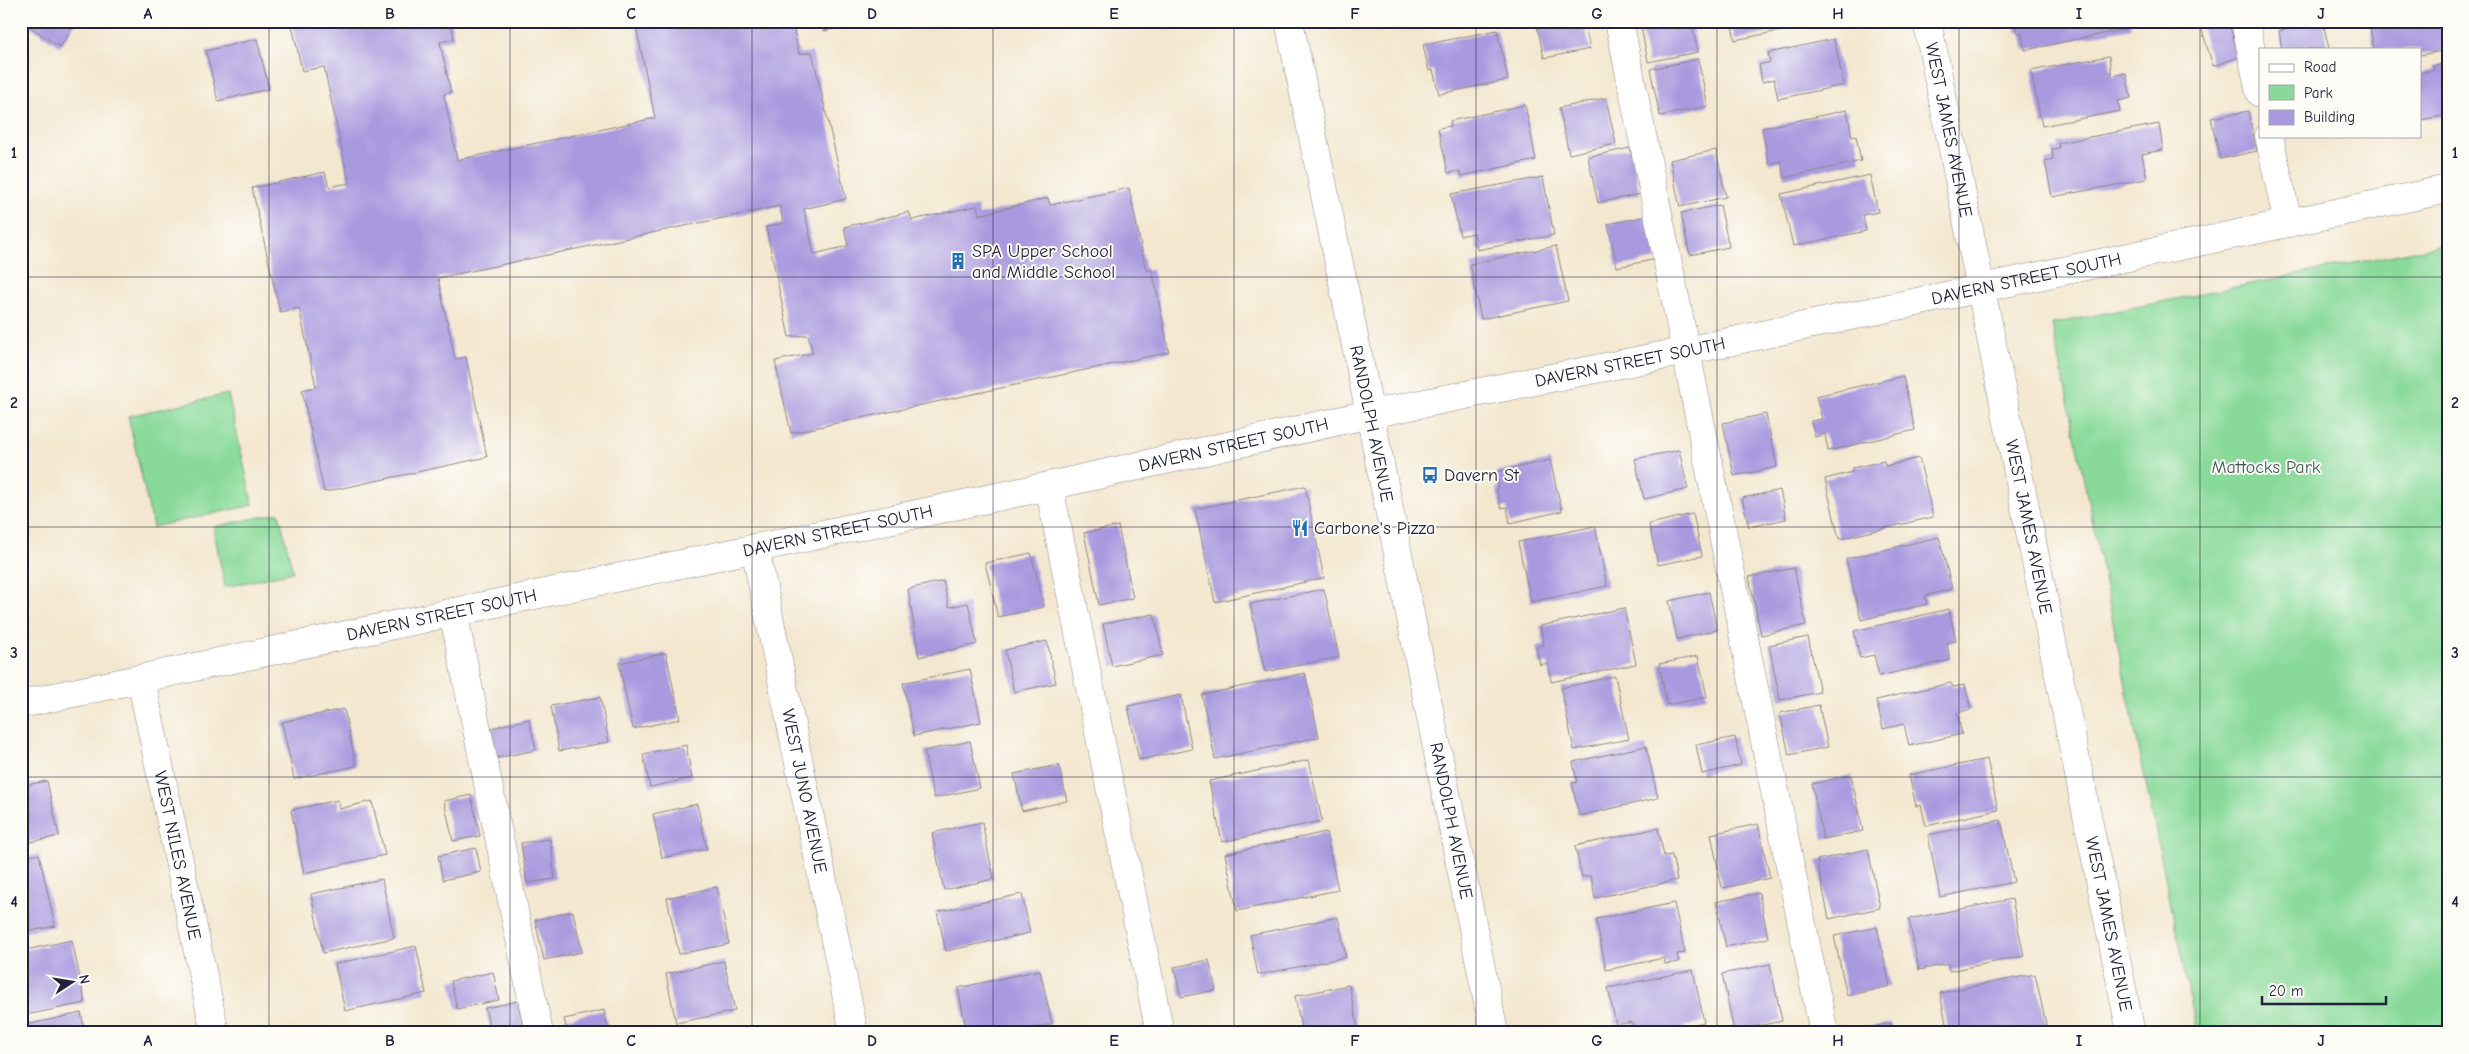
<svg xmlns="http://www.w3.org/2000/svg" width="2469" height="1054" font-family="'Comic Neue',sans-serif">
	<rect width="100%" height="100%" fill="#fdfcf7"/>
	<filter id="ink" filterUnits="userSpaceOnUse"><feTurbulence type="fractalNoise" baseFrequency=".02" numOctaves="2"/><feDisplacementMap in="SourceGraphic" scale="10" xChannelSelector="R" yChannelSelector="G"/><feConvolveMatrix kernelMatrix="1 2 1 2 8 2 1 2 1" color-interpolation-filters="sRGB"/></filter>
	<filter id="wash" filterUnits="userSpaceOnUse"><feTurbulence type="fractalNoise" baseFrequency=".0096" numOctaves="4" result="noise"/><feDisplacementMap in="SourceGraphic" scale="20" xChannelSelector="R" yChannelSelector="G"/><feGaussianBlur stdDeviation="1.12" result="paint"/><feColorMatrix in="noise" values="0 0 0 0 0 0 0 0 0 0 0 0 0 0 0 0 0 1.4 0 .05"/><feComposite in="paint" operator="in"/></filter>
	<g filter="url(#wash)">
		<rect width="100%" height="100%" fill="#f3e7cf"/>
		<g fill="#89da9a" stroke="#567e6a">
			<polygon points="2448,244 2448,1033 2197,1033 2052,324"/>
			<polygon points="228,394 253,505 153,527 128,416"/>
			<polygon points="279,513 293,572 225,587 213,527"/>
			<polygon points="21,569 28,600 21,602"/>
		</g>
		<g id="blocks">
			<g fill="#a99adf">
				<polygon points="22,21 77,21 60,47"/>
				<polygon points="291,21 451,21 454,39 440,42 451,93 444,94 457,160 655,118 635,21 792,21 799,54 812,52 846,199 804,209 814,254 848,246 844,227 909,212 912,220 977,206 979,215 1048,198 1050,205 1129,188 1146,271 1152,269 1169,352 791,433 775,361 813,353 808,335 789,337 766,227 783,223 780,206 438,278 455,359 466,357 487,457 324,492 302,390 316,387 299,308 280,312 252,188 325,172 329,187 349,183 324,67 302,71"/>
				<polygon points="822,21 868,21 868,22 824,31"/>
				<polygon points="1536,21 1584,21 1590,49 1544,58"/>
				<polygon points="1640,21 1691,21 1698,52 1648,62"/>
				<polygon points="1731,21 1823,21 1823,22 1735,40"/>
				<polygon points="2014,21 2130,21 2131,28 2025,50 2021,32 2017,33"/>
				<polygon points="2163,21 2186,21 2186,22 2164,27"/>
				<polygon points="2221,21 2228,21 2239,57 2213,66 2201,27"/>
				<polygon points="2377,21 2448,21 2448,50 2420,55 2420,49 2374,49 2369,23"/>
				<polygon points="2323,22 2329,49 2282,49 2279,31"/>
				<polygon points="1497,30 1508,80 1439,94 1433,70 1429,71 1423,45"/>
				<polygon points="257,39 269,89 218,101 206,51"/>
				<polygon points="1834,39 1844,85 1778,99 1774,79 1762,82 1759,65 1770,62 1768,53"/>
				<polygon points="2109,56 2112,76 2126,73 2131,98 2118,101 2120,111 2042,126 2031,71"/>
				<polygon points="1698,59 1708,106 1660,116 1650,69"/>
				<polygon points="2448,63 2447,115 2420,120 2420,73 2434,70 2433,66"/>
				<polygon points="1606,98 1616,144 1569,154 1559,108"/>
				<polygon points="1525,105 1536,160 1461,176 1460,171 1448,173 1438,128 1451,126 1450,121"/>
				<polygon points="1847,110 1852,137 1856,136 1861,161 1784,178 1781,161 1769,164 1762,128"/>
				<polygon points="2248,111 2257,151 2220,159 2211,118"/>
				<polygon points="2159,124 2163,150 2142,154 2147,179 2052,197 2045,161 2053,159 2052,149 2059,148 2058,143"/>
				<polygon points="1630,148 1640,194 1598,203 1588,157"/>
				<polygon points="1716,150 1726,197 1680,207 1670,160"/>
				<polygon points="1870,175 1878,212 1863,215 1866,231 1793,246 1781,194"/>
				<polygon points="1543,177 1554,235 1477,250 1474,233 1460,236 1451,194"/>
				<polygon points="1720,205 1729,247 1690,255 1681,213"/>
				<polygon points="1648,216 1657,259 1617,267 1608,224"/>
				<polygon points="1556,246 1568,301 1481,319 1470,264"/>
				<polygon points="1903,376 1915,430 1828,451 1825,434 1815,437 1811,421 1822,419 1816,396"/>
				<polygon points="1766,414 1777,467 1734,476 1723,423"/>
				<polygon points="1679,450 1688,489 1644,499 1635,459"/>
				<polygon points="1919,458 1933,517 1839,539 1825,479 1853,472 1852,468 1884,461 1885,466"/>
				<polygon points="1550,460 1562,511 1510,523 1507,507 1501,508 1496,488 1499,488 1496,472"/>
				<polygon points="1305,486 1324,578 1215,602 1195,509"/>
				<polygon points="1780,490 1786,519 1749,527 1742,498"/>
				<polygon points="1693,514 1702,556 1658,565 1649,524"/>
				<polygon points="1118,526 1133,598 1099,605 1084,533"/>
				<polygon points="1595,526 1607,586 1531,602 1518,542"/>
				<polygon points="1939,537 1952,589 1925,596 1927,604 1861,620 1846,559"/>
				<polygon points="1031,553 1044,607 998,617 985,563"/>
				<polygon points="1794,568 1806,625 1761,635 1749,577"/>
				<polygon points="943,581 949,607 968,603 977,644 919,657 908,589"/>
				<polygon points="1324,589 1339,657 1265,672 1250,604"/>
				<polygon points="1709,592 1717,630 1677,639 1669,601"/>
				<polygon points="1624,608 1636,664 1551,682 1548,663 1540,665 1536,647 1544,645 1540,626"/>
				<polygon points="1949,609 1956,641 1947,643 1950,660 1879,676 1874,655 1860,658 1854,631"/>
				<polygon points="1154,614 1163,655 1112,666 1103,624"/>
				<polygon points="1808,637 1820,692 1780,700 1769,645"/>
				<polygon points="1047,641 1056,683 1014,692 1005,650"/>
				<polygon points="666,653 680,719 633,729 619,663"/>
				<polygon points="1698,656 1707,697 1667,705 1659,664"/>
				<polygon points="970,669 981,722 914,736 903,683"/>
				<polygon points="1305,673 1319,737 1215,759 1202,695"/>
				<polygon points="1615,676 1629,739 1574,750 1561,688"/>
				<polygon points="1951,683 1953,687 1965,685 1971,709 1957,713 1962,734 1909,746 1904,724 1883,729 1876,700"/>
				<polygon points="1181,695 1192,749 1139,760 1128,706"/>
				<polygon points="600,697 609,742 559,751 551,706"/>
				<polygon points="1819,705 1828,747 1789,755 1780,713"/>
				<polygon points="344,709 356,766 294,779 282,722"/>
				<polygon points="529,719 536,750 497,758 491,728"/>
				<polygon points="1735,737 1741,765 1702,774 1696,745"/>
				<polygon points="970,741 980,788 934,798 924,751"/>
				<polygon points="686,745 692,778 650,787 643,754"/>
				<polygon points="1646,746 1658,798 1579,816 1572,783 1577,782 1573,762"/>
				<polygon points="1987,759 1998,810 1926,826 1921,805 1916,806 1909,775"/>
				<polygon points="1309,760 1322,821 1222,842 1209,781"/>
				<polygon points="1059,765 1067,801 1022,811 1014,774"/>
				<polygon points="1851,775 1863,831 1823,839 1812,784"/>
				<polygon points="47,781 59,836 21,844 21,786"/>
				<polygon points="471,795 480,836 453,841 444,801"/>
				<polygon points="338,800 339,809 372,801 385,855 304,873 291,810"/>
				<polygon points="697,804 707,849 662,858 653,814"/>
				<polygon points="2001,820 2014,882 1940,897 1928,835"/>
				<polygon points="982,822 994,879 944,890 932,833"/>
				<polygon points="1758,824 1770,878 1722,888 1711,834"/>
				<polygon points="1658,828 1664,856 1672,855 1677,880 1595,898 1591,876 1582,877 1575,846"/>
				<polygon points="1326,832 1338,890 1237,911 1225,854"/>
				<polygon points="550,839 555,879 527,883 521,843"/>
				<polygon points="476,848 481,872 443,880 438,856"/>
				<polygon points="1868,849 1880,908 1829,919 1817,860"/>
				<polygon points="39,854 55,926 21,933 21,858"/>
				<polygon points="382,879 394,938 323,953 311,894"/>
				<polygon points="717,887 729,944 679,954 667,898"/>
				<polygon points="1759,893 1768,938 1726,947 1716,902"/>
				<polygon points="1022,894 1030,933 946,951 937,912"/>
				<polygon points="2012,899 2024,956 1949,971 1948,964 1919,970 1909,919"/>
				<polygon points="1674,903 1685,953 1677,954 1679,962 1665,964 1664,958 1606,970 1596,919"/>
				<polygon points="573,911 582,952 544,960 535,920"/>
				<polygon points="1338,917 1346,957 1258,975 1250,935"/>
				<polygon points="1877,927 1890,986 1847,996 1834,936"/>
				<polygon points="72,940 85,1003 21,1016 21,951"/>
				<polygon points="416,946 426,993 345,1011 335,964"/>
				<polygon points="1209,960 1216,990 1181,997 1174,967"/>
				<polygon points="724,961 735,1011 676,1023 666,974"/>
				<polygon points="1770,964 1782,1021 1734,1031 1722,974"/>
				<polygon points="1040,970 1052,1024 1009,1033 967,1033 958,988"/>
				<polygon points="1693,970 1704,1022 1683,1027 1684,1033 1635,1033 1632,1022 1616,1025 1608,988"/>
				<polygon points="493,972 499,1000 457,1009 451,981"/>
				<polygon points="2035,974 2048,1033 1948,1033 1940,993"/>
				<polygon points="1349,985 1359,1033 1302,1033 1295,996"/>
				<polygon points="518,1001 524,1033 491,1033 485,1008"/>
				<polygon points="604,1010 609,1033 568,1033 564,1019"/>
				<polygon points="81,1013 85,1033 22,1033 21,1026"/>
				<polygon points="1891,1023 1893,1033 1853,1033 1853,1031"/>
			</g>
		</g>
	</g>
	<g filter="url(#ink)">
		<use href="#blocks" fill-opacity="0" stroke="#8a8485" stroke-width="1"/>
		<g fill="none" stroke-linecap="round" stroke-linejoin="round">
			<g stroke="#8a8485" stroke-width="29">
				<g id="minor">
					<polyline points="1619,21 1824,1033"/>
					<path id="s1" d="M1927,21L2131,1033"/>
					<polyline points="2245,21 2260,93"/>
					<polyline points="2269,136 2288,223"/>
					<polyline points="1049,486 1160,1033"/>
					<path id="s2" d="M755,548L854,1033"/>
					<polyline points="453,612 539,1033"/>
					<path id="s3" d="M141,679L215,1033"/>
					<path id="s4" d="M21,704L1049,486L1370,414L1686,351L2448,189"/>
				</g>
			</g>
			<g stroke="#8a8485" stroke-width="29">
				<g id="major">
					<path id="s5" d="M1289,21L1370,414L1494,1033"/>
				</g>
			</g>
			<use href="#minor" stroke="#fff" stroke-width="28"/>
			<use href="#major" stroke="#fff" stroke-width="28"/>
		</g>
	</g>
	<path fill="none" stroke="#22223b" stroke-width="1" stroke-opacity="0.55" d="M269,21V1033M510,21V1033M752,21V1033M993,21V1033M1234,21V1033M1476,21V1033M1717,21V1033M1959,21V1033M2200,21V1033M21,277H2448M21,527H2448M21,777H2448"/>
	<defs>
		<g id="building-bare" transform="scale(1.35)"><path d="M-4-6H4V6H1V3H-1V6H-4ZM-2.5-4.3h1.7v1.8h-1.7ZM.8-4.3h1.7v1.8H.8ZM-2.5-1h1.7V.8h-1.7ZM.8-1h1.7V.8H.8Z" fill="#1f6fb2" stroke="#fdfcf7" stroke-width="2.5" paint-order="stroke"/></g>
		<g id="bus-bare" transform="scale(1.35)"><path d="M-5-6H5V4H4V6H2V4H-2V6H-4V4H-5ZM-3.5-4V0h7V-4ZM-3.5 1.2v1.5H-2V1.2ZM2 1.2v1.5H3.5V1.2Z" fill="#1f6fb2" stroke="#fdfcf7" stroke-width="2.5" paint-order="stroke"/></g>
		<g id="restaurant-bare" transform="scale(1.35)"><path d="M-5-6h1v4h1v-4h1v4h1v-4h1v5L-1.5 .5V6h-2V.5L-5-1ZM5-6V6H3V1.5H1.5Q1.5-4 5-6Z" fill="#1f6fb2" stroke="#fdfcf7" stroke-width="2.5" paint-order="stroke"/></g>
	</defs>
	<g fill-rule="evenodd">
		<use href="#building-bare" x="958" y="261"/>
		<use href="#bus-bare" x="1430" y="475"/>
		<use href="#restaurant-bare" x="1300" y="528"/>
	</g>
	<g text-anchor="middle" stroke-width="4" stroke-linejoin="round" paint-order="stroke">
		<g font-size="18" fill="#22223b" stroke="#fdfcf7">
			<text dy="6" stroke="none"><textPath href="#s1" startOffset="111">WEST JAMES AVENUE</textPath></text>
			<text dy="6" stroke="none"><textPath href="#s4" startOffset="2050">DAVERN STREET SOUTH</textPath></text>
			<text dy="6" stroke="none"><textPath href="#s4" startOffset="1645">DAVERN STREET SOUTH</textPath></text>
			<text dy="6" stroke="none"><textPath href="#s5" startOffset="411">RANDOLPH AVENUE</textPath></text>
			<text dy="6" stroke="none"><textPath href="#s4" startOffset="1240">DAVERN STREET SOUTH</textPath></text>
			<text dy="6" stroke="none"><textPath href="#s1" startOffset="516">WEST JAMES AVENUE</textPath></text>
			<text dy="6" stroke="none"><textPath href="#s4" startOffset="835">DAVERN STREET SOUTH</textPath></text>
			<text dy="6" stroke="none"><textPath href="#s4" startOffset="430">DAVERN STREET SOUTH</textPath></text>
			<text dy="6" stroke="none"><textPath href="#s2" startOffset="248">WEST JUNO AVENUE</textPath></text>
			<text dy="6" stroke="none"><textPath href="#s5" startOffset="816">RANDOLPH AVENUE</textPath></text>
			<text dy="6" stroke="none"><textPath href="#s3" startOffset="180">WEST NILES AVENUE</textPath></text>
			<text dy="6" stroke="none"><textPath href="#s1" startOffset="921">WEST JAMES AVENUE</textPath></text>
		</g>
		<g font-size="18" fill="#22223b" stroke="#fdfcf7" text-anchor="start">
			<text x="972" y="257">SPA Upper School<tspan x="972" dy="21">and Middle School</tspan></text>
			<text x="1444" y="481">Davern St</text>
			<text x="1314" y="534">Carbone's Pizza</text>
		</g>
		<g font-size="18" fill="#415958" stroke="#fdfcf7">
			<text x="2266" y="473">Mattocks Park</text>
		</g>
	</g>
	<rect width="2469" height="1054" fill="none" stroke="#fdfcf7" stroke-width="55"/>
	<rect x="2259" y="48" width="162" height="90" fill="#fdfcf7" stroke="#a5a5ac"/>
	<rect x="2269" y="64" width="25" height="8" fill="#ffffff" stroke="#a5a5ac"/>
	<text x="2304" y="72" font-size="15" fill="#22223b">Road</text>
	<rect x="2269" y="85" width="25" height="15" fill="#89da9a" stroke="#a5a5ac"/>
	<text x="2304" y="98" font-size="15" fill="#22223b">Park</text>
	<rect x="2269" y="110" width="25" height="15" fill="#a99adf" stroke="#a5a5ac"/>
	<text x="2304" y="122" font-size="15" fill="#22223b">Building</text>
	<g transform="translate(72 982) rotate(78)" stroke="#fdfcf7" stroke-width="4" paint-order="stroke">
	<path d="M0-4L9 19L0 12L-9 19Z" fill="#22223b"/>
	<text y="-8" font-size="14" font-weight="bold" text-anchor="middle" fill="#22223b">N</text>
	</g>
	<path d="M2262 996v8h124v-8" fill="none" stroke="#22223b" stroke-width="2.5"/>
	<text x="2269" y="996" font-size="15" fill="#22223b" stroke="#fdfcf7" stroke-width="4" paint-order="stroke">20 m</text>
	<rect x="28" y="28" width="2414" height="998" fill="none" stroke="#22223b" stroke-width="2"/>
	<g font-size="16" text-anchor="middle" font-weight="bold" fill="#22223b">
		<text x="148" y="19">A</text>
		<text x="390" y="19">B</text>
		<text x="631" y="19">C</text>
		<text x="872" y="19">D</text>
		<text x="1114" y="19">E</text>
		<text x="1355" y="19">F</text>
		<text x="1597" y="19">G</text>
		<text x="1838" y="19">H</text>
		<text x="2079" y="19">I</text>
		<text x="2321" y="19">J</text>
		<text x="14" y="158">1</text>
		<text x="2455" y="158">1</text>
		<text x="14" y="408">2</text>
		<text x="2455" y="408">2</text>
		<text x="14" y="658">3</text>
		<text x="2455" y="658">3</text>
		<text x="14" y="907">4</text>
		<text x="2455" y="907">4</text>
		<text x="148" y="1046">A</text>
		<text x="390" y="1046">B</text>
		<text x="631" y="1046">C</text>
		<text x="872" y="1046">D</text>
		<text x="1114" y="1046">E</text>
		<text x="1355" y="1046">F</text>
		<text x="1597" y="1046">G</text>
		<text x="1838" y="1046">H</text>
		<text x="2079" y="1046">I</text>
		<text x="2321" y="1046">J</text>
	</g>
</svg>
